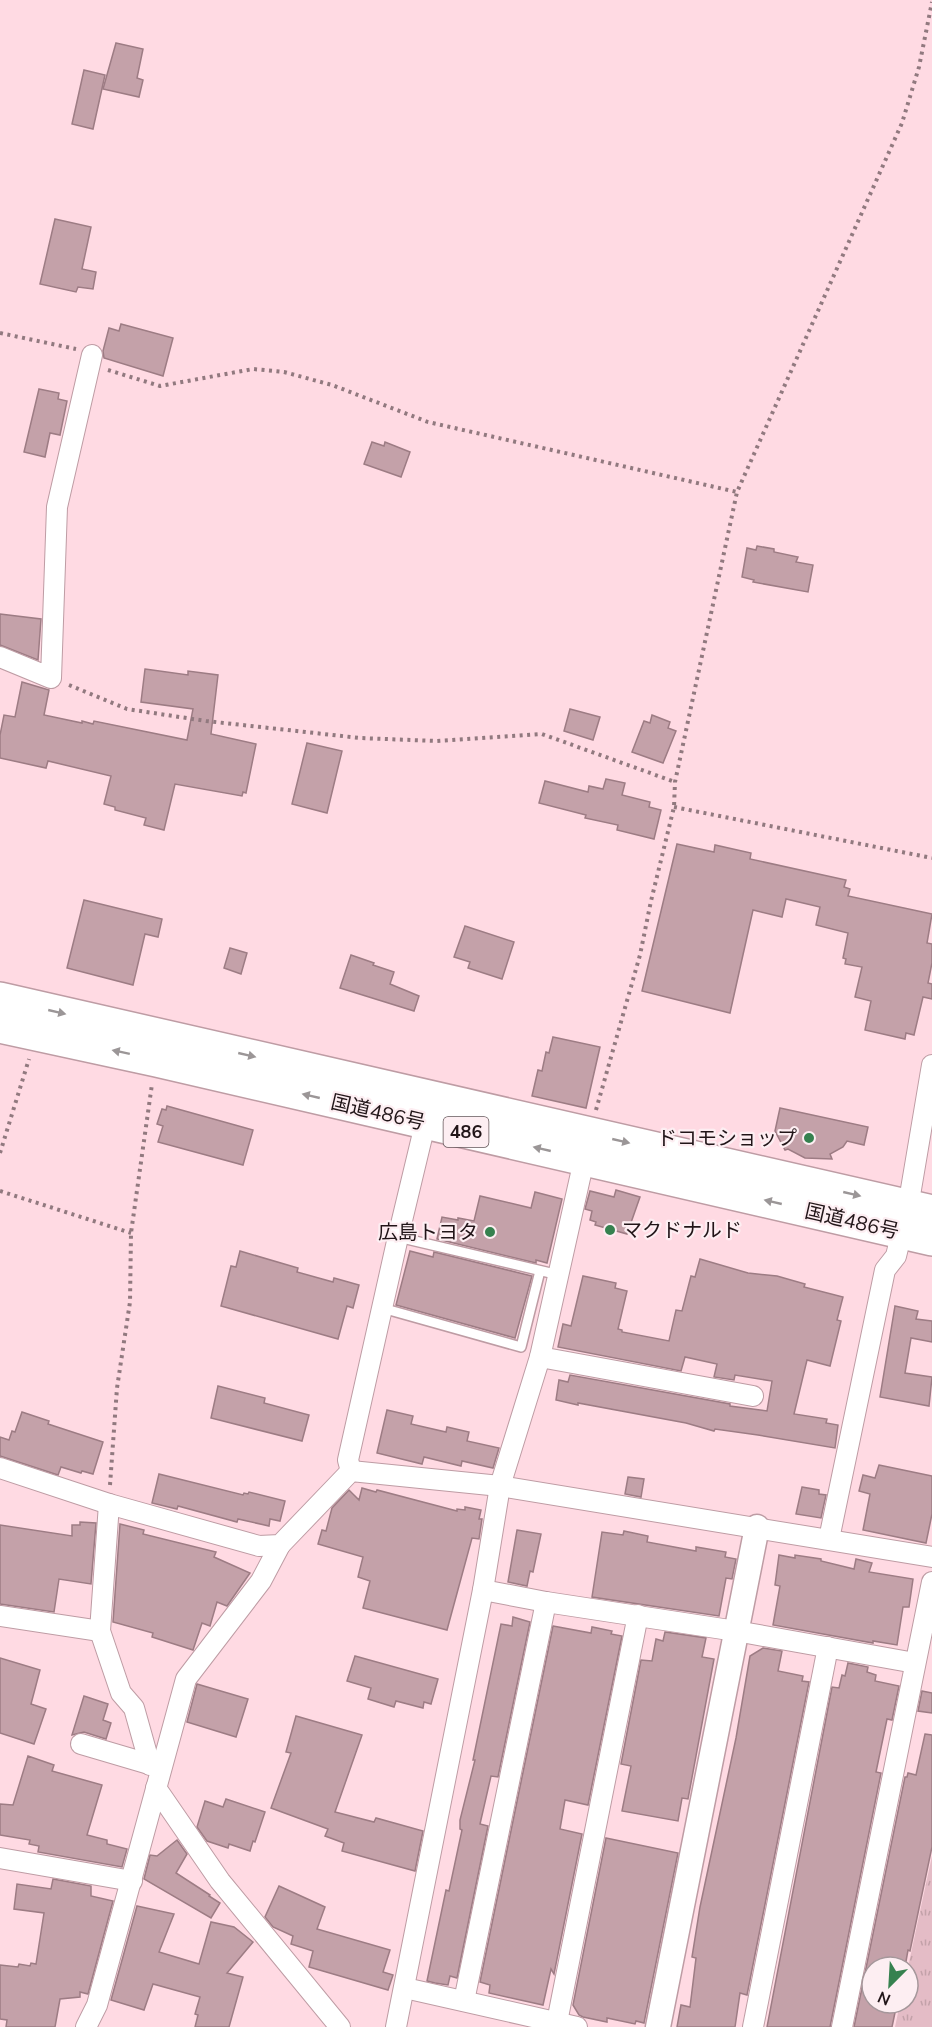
<svg xmlns="http://www.w3.org/2000/svg" width="932" height="2027" font-family="'Nunito Sans','Noto Sans JP',sans-serif">
	<defs>
		<pattern id="park-tufts" width="24" height="20" patternUnits="userSpaceOnUse" patternTransform="scale(1.5)"><rect width="24" height="20" fill="#e4bcc6"/><path d="M3 7l-1-3M5 7V3M7 7l1-3M15 17l-1-3M17 17v-4M19 17l1-3" fill="none" stroke="#c3a1a9"/></pattern>
	</defs>
	<rect width="100%" height="100%" fill="#ffdae3"/>
	<polygon fill="url(#park-tufts)" points="932,1856 932,2027 895,2027 900,2003 908,2003 908,1967"/>
	<g fill="#c4a1a9" stroke="#9d7c84" stroke-width="1.5">
		<polygon points="116,43 143,49 137,78 143,80 139,97 103,89"/>
		<polygon points="84,70 105,75 93,129 72,124"/>
		<polygon points="55,219 91,227 82,269 96,272 93,289 78,287 76,292 40,284"/>
		<polygon points="121,324 173,338 163,376 104,358 103,351 109,328 119,331"/>
		<polygon points="39,389 59,393 58,399 67,401 60,435 50,433 45,457 24,452"/>
		<polygon points="372,442 384,446 385,442 410,452 401,477 364,464"/>
		<polygon points="757,546 774,549 774,552 798,557 796,562 813,565 808,592 753,582 754,580 742,577 747,548 756,550"/>
		<polygon points="0,614 41,619 38,660 0,645"/>
		<polygon points="145,669 188,675 188,671 218,675 211,734 256,744 246,793 243,792 242,796 175,784 164,830 144,825 146,818 115,810 115,807 104,804 111,776 48,761 46,768 0,758 0,735 4,715 15,717 22,682 49,690 44,715 82,723 82,721 93,724 94,721 187,740 193,709 141,702"/>
		<polygon points="570,709 600,717 593,740 564,731"/>
		<polygon points="652,715 670,722 668,728 676,731 663,763 632,752 644,721 650,723"/>
		<polygon points="307,743 342,751 327,813 292,804"/>
		<polygon points="606,779 625,783 622,795 650,802 649,807 661,810 654,839 617,830 618,825 585,818 586,815 539,803 545,781 588,792 589,786 603,789"/>
		<polygon points="677,844 714,852 715,845 751,853 750,859 846,880 844,887 850,889 848,896 932,914 927,943 932,944 932,963 928,983 932,984 932,999 923,997 914,1035 906,1033 905,1039 865,1030 871,1001 855,997 862,967 845,964 846,959 843,958 848,933 816,925 820,907 786,899 782,917 753,910 730,1013 642,991"/>
		<polygon points="84,900 162,919 158,937 145,934 133,985 67,968"/>
		<polygon points="465,926 514,942 502,979 468,968 470,962 454,957"/>
		<polygon points="230,948 247,953 241,974 224,968"/>
		<polygon points="351,955 374,963 373,965 394,972 390,984 419,996 414,1011 340,988"/>
		<polygon points="553,1037 600,1047 586,1108 532,1096 538,1070 542,1071 546,1052 549,1053"/>
		<polygon points="167,1106 253,1130 243,1165 158,1142 163,1126 157,1124 162,1109 166,1110"/>
		<polygon points="780,1108 868,1127 864,1145 847,1141 843,1147 830,1154 832,1159 805,1158 788,1149 785,1150 775,1131"/>
		<polygon points="616,1190 640,1197 627,1234 595,1225 596,1222 590,1220 592,1211 585,1209 590,1191 614,1197"/>
		<polygon points="535,1192 562,1199 547,1263 536,1260 536,1263 437,1239 442,1217 458,1220 458,1218 474,1221 480,1196 531,1208"/>
		<polygon points="240,1251 298,1268 297,1272 333,1282 334,1278 359,1285 353,1308 347,1306 338,1339 221,1306 231,1266 236,1267"/>
		<polygon points="410,1251 433,1257 434,1252 532,1276 515,1338 396,1305"/>
		<polygon points="700,1259 748,1273 777,1276 805,1284 804,1287 843,1297 837,1320 841,1321 830,1366 807,1360 794,1414 827,1419 826,1423 838,1425 835,1448 758,1435 715,1429 714,1431 686,1423 578,1403 578,1405 556,1400 559,1380 568,1382 570,1375 730,1404 730,1406 767,1411 772,1381 735,1375 734,1380 714,1377 717,1364 685,1357 681,1371 558,1347 563,1324 571,1326 583,1276 616,1283 615,1288 627,1291 618,1329 622,1330 622,1332 669,1341 676,1310 682,1311 691,1276 695,1277"/>
		<polygon points="895,1306 918,1311 916,1319 932,1321 932,1342 911,1338 905,1373 932,1377 929,1406 880,1397"/>
		<polygon points="218,1386 265,1398 264,1403 309,1415 302,1441 211,1418"/>
		<polygon points="387,1410 413,1416 411,1424 446,1432 447,1427 469,1432 467,1441 499,1448 493,1468 462,1461 461,1466 424,1457 422,1464 377,1453"/>
		<polygon points="22,1412 49,1421 48,1424 103,1442 93,1474 82,1471 81,1473 61,1467 58,1475 0,1456 0,1437 9,1440 12,1431 15,1432"/>
		<polygon points="879,1465 932,1476 932,1514 926,1543 863,1530 870,1494 859,1491 863,1475 875,1478"/>
		<polygon points="159,1474 243,1495 244,1493 248,1494 249,1492 285,1501 280,1521 270,1519 269,1526 238,1519 237,1522 178,1506 177,1509 152,1503"/>
		<polygon points="628,1477 644,1479 641,1497 625,1494"/>
		<polygon points="802,1487 819,1490 819,1494 826,1495 821,1518 796,1514"/>
		<polygon points="362,1488 376,1492 377,1490 457,1511 457,1509 465,1510 465,1507 481,1510 479,1519 482,1519 479,1539 472,1538 447,1630 363,1608 370,1581 358,1577 363,1557 318,1544 322,1530 326,1531 332,1508 349,1490 359,1500"/>
		<polygon points="80,1522 96,1523 91,1584 59,1579 54,1612 0,1604 0,1525 72,1536 72,1525 80,1525"/>
		<polygon points="120,1524 144,1530 143,1534 216,1552 214,1557 250,1573 227,1606 217,1602 210,1626 202,1623 193,1650 152,1637 153,1633 113,1622"/>
		<polygon points="517,1530 541,1534 533,1572 530,1571 527,1586 508,1582"/>
		<polygon points="624,1531 648,1536 647,1542 696,1551 696,1547 726,1552 725,1557 736,1559 732,1579 726,1578 719,1616 592,1597 602,1532 623,1535"/>
		<polygon points="779,1555 795,1558 795,1555 821,1559 821,1561 854,1569 856,1559 872,1563 869,1572 913,1579 909,1607 903,1607 897,1645 873,1641 873,1643 773,1625 780,1586 775,1585"/>
		<polygon points="513,1617 530,1622 498,1777 491,1776 480,1824 488,1826 457,1978 450,1976 448,1985 435,1983 427,1981 446,1890 449,1891 462,1830 460,1829 460,1820 475,1760 473,1760 501,1624 512,1626"/>
		<polygon points="553,1626 591,1633 592,1627 612,1631 611,1634 622,1636 588,1805 565,1800 560,1829 582,1834 554,1974 551,1969 543,2005 489,1993 490,1985 480,1982"/>
		<polygon points="665,1632 706,1638 702,1657 714,1659 688,1799 682,1798 678,1821 622,1811 631,1766 621,1764 641,1660 652,1661 656,1639 663,1641"/>
		<polygon points="763,1648 782,1651 778,1671 803,1676 802,1681 809,1682 747,1995 740,1993 735,2027 677,2027 681,2005 690,2007 696,1958 692,1957 700,1907 736,1738 750,1656"/>
		<polygon points="355,1656 438,1679 431,1704 424,1702 423,1708 396,1701 394,1707 368,1699 371,1688 347,1681"/>
		<polygon points="0,1658 40,1670 31,1704 46,1709 34,1744 0,1733"/>
		<polygon points="848,1663 868,1667 867,1672 876,1675 875,1681 899,1686 892,1720 887,1719 876,1772 881,1773 830,2027 767,2027 832,1687 839,1688 842,1675 845,1676"/>
		<polygon points="197,1684 248,1699 236,1737 187,1722"/>
		<polygon points="922,1691 932,1693 932,1713 918,1711"/>
		<polygon points="84,1696 108,1704 103,1720 111,1723 106,1739 84,1732 72,1735"/>
		<polygon points="296,1716 362,1735 335,1812 374,1822 376,1818 423,1831 415,1871 342,1851 344,1843 325,1836 328,1829 271,1808 291,1753 286,1752"/>
		<polygon points="925,1734 932,1735 932,1847 910,1951 908,1950 905,1967 872,1967 872,2003 897,2003 892,2027 854,2027 905,1777 907,1777 908,1773 916,1775"/>
		<polygon points="28,1756 54,1765 52,1771 102,1785 87,1835 107,1840 107,1844 127,1849 122,1867 38,1852 39,1846 29,1844 30,1840 0,1835 0,1804 13,1805"/>
		<polygon points="226,1799 265,1812 255,1842 253,1841 250,1851 229,1844 228,1848 207,1841 197,1827 205,1801 223,1807"/>
		<polygon points="606,1838 678,1853 644,2023 636,2021 635,2024 607,2018 607,2022 583,2017 579,2015 573,2005"/>
		<polygon points="177,1840 187,1854 176,1873 210,1895 209,1896 220,1903 211,1918 144,1879 150,1855 157,1856"/>
		<polygon points="53,1879 91,1886 91,1896 113,1901 88,1994 80,1992 80,1997 60,1999 55,2027 6,2027 7,2020 0,2019 0,1965 18,1967 19,1964 30,1966 31,1963 36,1964 44,1913 14,1909 17,1884 51,1889"/>
		<polygon points="279,1886 325,1907 317,1929 390,1950 383,1972 393,1975 388,1990 309,1967 313,1951 291,1944 293,1936 273,1927 265,1917"/>
		<polygon points="137,1906 174,1914 159,1952 199,1964 211,1922 234,1927 253,1942 227,1973 243,1977 229,2027 195,2027 198,2015 195,2014 200,1997 153,1984 144,2010 111,2000"/>
	</g>
	<g fill="none" stroke-linecap="round" stroke-linejoin="round">
		<g stroke="#be9ca4" stroke-width="12">
			<g id="service">
				<polyline points="398,1237 559,1275"/>
				<polyline points="382,1308 521,1347 540,1271"/>
			</g>
		</g>
		<g stroke="#be9ca4" stroke-width="22">
			<g id="minor">
				<polyline points="0,657 51,678 57,507 92,355"/>
				<polyline points="540,1357 753,1396"/>
				<polyline points="0,1468 109,1504 259,1546 280,1545 351,1471 500,1486 932,1557"/>
				<polyline points="351,1471 348,1460 398,1237 428,1112"/>
				<polyline points="109,1504 100,1631 121,1693 134,1708 150,1765"/>
				<polyline points="829,1539 885,1270 896,1256 908,1207 932,1065"/>
				<polyline points="483,1590 546,1602 736,1631 915,1663"/>
				<polyline points="0,1616 100,1631"/>
				<polyline points="81,1744 159,1767"/>
				<polyline points="156,1788 220,1881 340,2027"/>
				<polyline points="0,1858 132,1881"/>
				<polyline points="405,1988 577,2027"/>
				<polyline points="464,2001 546,1602"/>
				<polyline points="557,2022 638,1615"/>
				<polyline points="86,2027 97,2005 186,1679 261,1581 280,1545"/>
				<polyline points="396,2027 483,1590 500,1486 540,1357 586,1151"/>
				<polyline points="753,2027 828,1647"/>
				<polyline points="842,2027 932,1582"/>
			</g>
		</g>
		<g stroke="#be9ca4" stroke-width="27">
			<polyline id="tertiary" points="658,2027 757,1527"/>
		</g>
		<g stroke="#be9ca4" stroke-width="36">
			<g id="trunk">
				<polyline points="0,999 932,1212"/>
				<polyline points="0,1026 156,1060 932,1239"/>
			</g>
		</g>
		<g stroke="#91797f" stroke-width="4" stroke-dasharray="3 4.5" stroke-linecap="butt">
			<polyline points="0,333 76,349"/>
			<polyline points="108,370 160,386 253,369 284,372 332,385 428,422 737,492"/>
			<polyline points="69,685 127,709 206,721 360,738 437,741 542,734 675,782"/>
			<polyline points="674,807 932,858"/>
			<polyline points="596,1110 640,955 651,901 674,807 675,782 737,492 902,123 919,67 932,2"/>
			<polyline points="0,1153 29,1059"/>
			<polyline points="0,1191 131,1233"/>
			<polyline points="110,1485 117,1388 130,1302 131,1233 152,1084"/>
		</g>
		<use href="#service" stroke="#fff" stroke-width="9"/>
		<use href="#minor" stroke="#fff" stroke-width="20"/>
		<use href="#tertiary" stroke="#fff" stroke-width="24"/>
		<use href="#trunk" stroke="#fff" stroke-width="33"/>
	</g>
	<defs><path id="oneway-solid" d="M-6-.8H1V-3.2L6.5 0L1 3.2V.8H-6Z" transform="scale(1.5)"/></defs>
	<g fill="#9b9697">
		<use href="#oneway-solid" transform="translate(57 1012) rotate(13)"/>
		<use href="#oneway-solid" transform="translate(121 1052) rotate(-168)"/>
		<use href="#oneway-solid" transform="translate(247 1055) rotate(13)"/>
		<use href="#oneway-solid" transform="translate(311 1096) rotate(-167)"/>
		<use href="#oneway-solid" transform="translate(621 1141) rotate(13)"/>
		<use href="#oneway-solid" transform="translate(542 1149) rotate(-167)"/>
		<use href="#oneway-solid" transform="translate(852 1194) rotate(13)"/>
		<use href="#oneway-solid" transform="translate(773 1202) rotate(-167)"/>
	</g>
	<g fill="#36814f" stroke="#fdeef2" stroke-width="2">
		<circle cx="809" cy="1138" r="6"/>
		<circle cx="610" cy="1230" r="6"/>
		<circle cx="490" cy="1232" r="6"/>
	</g>
	<g text-anchor="middle" stroke-width="4.5" stroke-linejoin="round" paint-order="stroke">
		<rect fill="#fdeef2" stroke="#635659" stroke-width="1.5" x="443.5" y="1117" width="45" height="30" rx="4.5"/>
		<g font-size="18" font-weight="bold" fill="#211518">
			<text x="466" y="1138">486</text>
		</g>
		<g font-size="20" fill="#211518" stroke="#fdeef2">
			<text transform="translate(378 1112) rotate(13)" y="7">国道486号</text>
			<text transform="translate(852 1221) rotate(13)" y="7">国道486号</text>
		</g>
		<g font-size="20" fill="#211518" stroke="#fdeef2" text-anchor="end">
			<text x="797" y="1145">ドコモショップ</text>
			<text x="622" y="1237" text-anchor="start">マクドナルド</text>
			<text x="478" y="1239">広島トヨタ</text>
		</g>
	</g>
	<g transform="translate(890 1985) rotate(204)"><circle r="28" fill="#fdeef2" stroke="#a5979b" stroke-width="1.5"/>
	<path d="M0-4.5L10 22L0 15L-10 22Z" fill="#36814f"/>
	<text y="-9" font-size="16" font-weight="bold" text-anchor="middle" fill="#211518">N</text>
	</g>
</svg>
